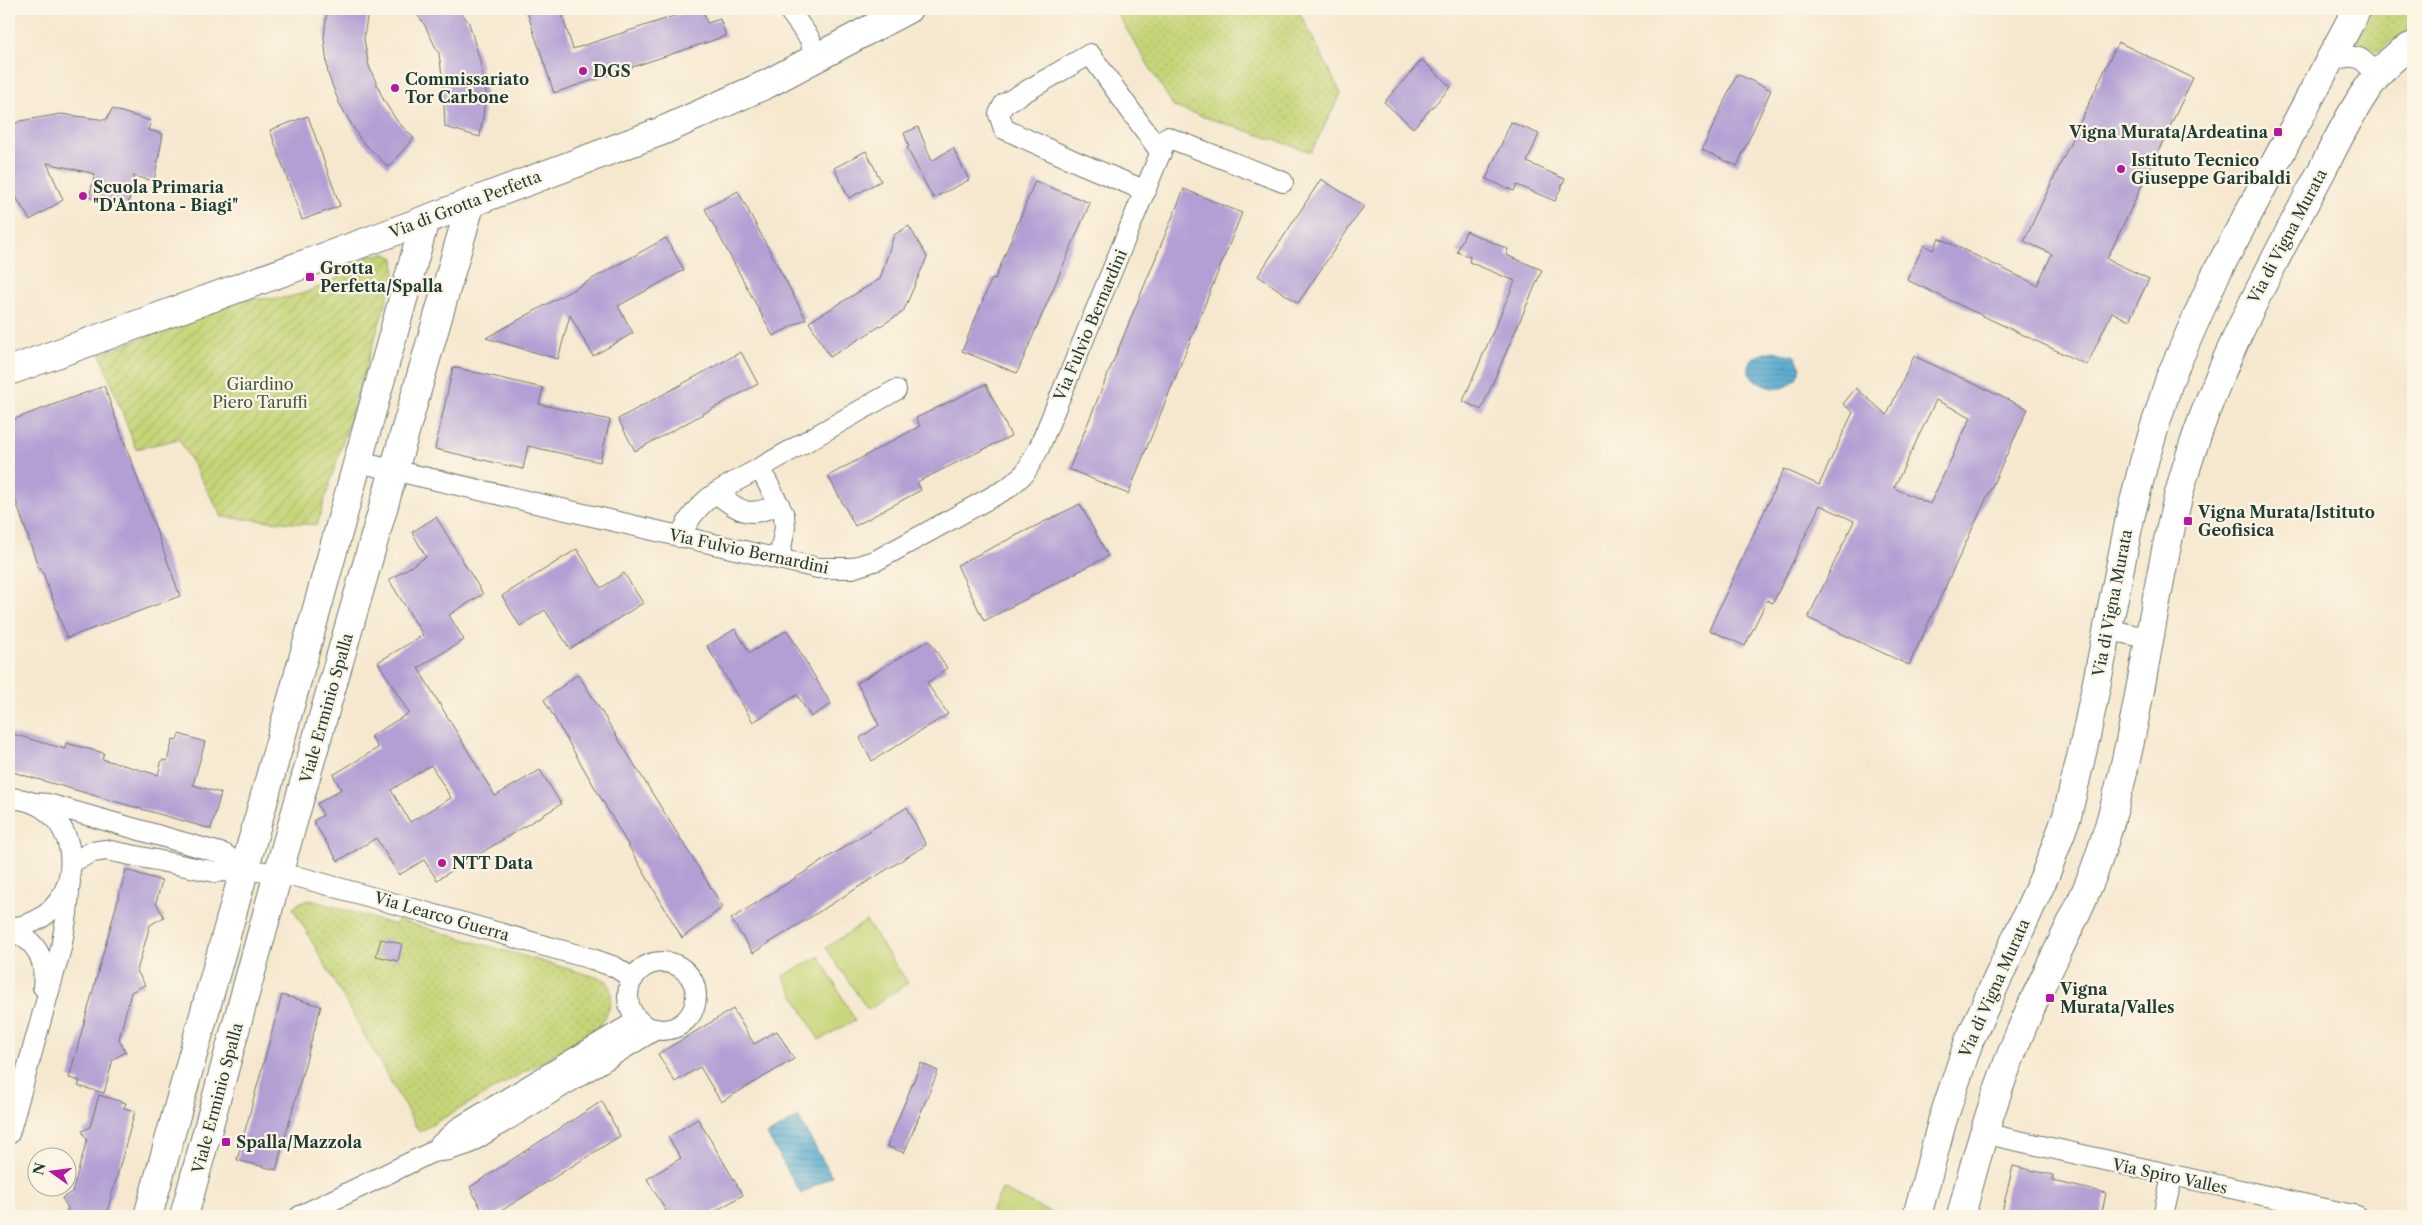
<svg xmlns="http://www.w3.org/2000/svg" width="2422" height="1225" font-family="'Libre Caslon Text',serif">
	<defs>
		<pattern id="grass-dots" width="8" height="8" patternUnits="userSpaceOnUse" patternTransform="scale(1.25)"><rect width="8" height="8" fill="#c5d476"/><path d="M2 2h.1M6 6h.1" fill="none" stroke="#a9b767" stroke-width="1.8" stroke-linecap="round"/></pattern>
		<pattern id="garden-furrows" width="10" height="10" patternUnits="userSpaceOnUse" patternTransform="scale(1.25)"><rect width="10" height="10" fill="#c5d476"/><path d="M-1 1l2-2M0 10L10 0M9 11l2-2" fill="none" stroke="#a9b767"/></pattern>
		<pattern id="water-rules" width="6" height="5" patternUnits="userSpaceOnUse" patternTransform="scale(1.25)"><rect width="6" height="5" fill="#54a9d0"/><path d="M0 2.5h6" fill="none" stroke="#458baa"/></pattern>
	</defs>
	<rect width="100%" height="100%" fill="#fcf5e5"/>
	<filter id="ink" filterUnits="userSpaceOnUse"><feTurbulence type="fractalNoise" baseFrequency=".02" numOctaves="2"/><feDisplacementMap in="SourceGraphic" scale="10" xChannelSelector="R" yChannelSelector="G"/><feConvolveMatrix kernelMatrix="1 2 1 2 8 2 1 2 1" color-interpolation-filters="sRGB"/></filter>
	<filter id="wash" filterUnits="userSpaceOnUse"><feTurbulence type="fractalNoise" baseFrequency=".0096" numOctaves="4" result="noise"/><feDisplacementMap in="SourceGraphic" scale="20" xChannelSelector="R" yChannelSelector="G"/><feGaussianBlur stdDeviation="1.12" result="paint"/><feColorMatrix in="noise" values="0 0 0 0 0 0 0 0 0 0 0 0 0 0 0 0 0 1.4 0 .05"/><feComposite in="paint" operator="in"/></filter>
	<g filter="url(#wash)">
		<rect width="100%" height="100%" fill="#f6e8cf"/>
		<g fill="url(#grass-dots)" stroke="#728855">
			<polygon points="1114,9 1298,9 1341,94 1311,152 1174,107"/>
			<polygon points="2373,9 2406,9 2413,19 2413,29 2393,40 2377,53 2367,45 2356,42"/>
			<path d="M311,900L395,925L398,920L603,979L607,981C617,999 607,1018 594,1032L419,1132L293,908L301,902Z"/>
		</g>
		<path fill="url(#garden-furrows)" stroke="#728855" d="M386,254L394,258L395,273L317,525L222,517L179,439L136,449L100,354L243,300C257,298 269,299 282,298C308,295 352,274 368,255Z"/>
		<g fill="#c5d476" stroke="#728855">
			<polygon points="866,921 908,983 868,1010 826,948"/>
			<polygon points="819,956 855,1020 819,1040 783,976"/>
			<polygon points="1002,1189 1058,1216 989,1216"/>
		</g>
		<g fill="url(#water-rules)" stroke="#3a7382">
			<path d="M1774,351L1795,356L1801,367C1793,396 1766,393 1749,374C1747,356 1760,354 1774,351Z"/>
			<polygon points="798,1117 832,1176 801,1194 767,1135"/>
		</g>
		<g id="blocks">
			<g fill="#b39fd4" fill-rule="evenodd">
				<polygon points="327,9 368,9 364,39 369,66 384,101 397,121 414,138 388,167 360,139 339,103 328,74 324,38"/>
				<polygon points="412,9 459,9 469,23 480,61 486,93 480,137 445,127 443,82 439,54 423,22"/>
				<polygon points="526,9 560,9 573,49 696,9 703,9 707,23 720,19 726,36 554,93"/>
				<polygon points="2118,42 2193,78 2107,259 2149,279 2129,321 2112,312 2087,365 1907,280 1924,245 1933,250 1939,238 2037,285 2052,254 2024,241"/>
				<polygon points="1422,60 1451,87 1413,128 1384,102"/>
				<polygon points="1737,74 1771,90 1737,166 1702,150"/>
				<polygon points="112,109 151,121 148,130 163,134 154,181 134,176 128,205 89,197 95,174 47,163 63,200 30,220 9,186 9,127 20,121 61,114 106,120"/>
				<polygon points="308,116 340,206 302,220 270,130"/>
				<polygon points="1511,122 1539,134 1527,162 1565,179 1555,201 1517,185 1514,191 1486,179"/>
				<polygon points="918,127 932,161 953,148 969,180 933,198 907,148 909,147 904,133"/>
				<polygon points="866,151 881,181 849,198 834,168"/>
				<polygon points="1321,179 1364,206 1298,303 1258,276"/>
				<polygon points="1035,181 1090,203 1017,373 962,351 992,278 995,279"/>
				<polygon points="1184,189 1242,213 1128,494 1069,469"/>
				<polygon points="738,191 806,319 773,336 705,209"/>
				<polygon points="909,226 927,257 903,312 830,357 809,322 880,279 894,235"/>
				<polygon points="1466,231 1508,249 1506,255 1542,270 1481,410 1463,401 1515,281 1469,262 1470,257 1457,252"/>
				<polygon points="666,238 684,270 618,306 633,333 593,356 570,315 558,359 486,338"/>
				<polygon points="741,352 758,384 635,451 618,419"/>
				<path d="M1914,356L2028,409L1909,665L1808,618L1854,521L1820,505L1773,603L1767,600L1745,646L1709,630L1784,469L1819,485L1853,412L1843,404L1856,388L1887,415ZM1936,400L1971,417L1930,504L1894,488Z"/>
				<polygon points="453,367 543,388 539,404 610,420 600,462 528,446 523,469 435,449"/>
				<polygon points="986,384 1011,436 917,482 921,490 855,526 828,476 920,426 916,418"/>
				<polygon points="104,386 180,596 67,638 41,568 39,569 9,481 9,421"/>
				<polygon points="1080,504 1108,556 984,621 957,565"/>
				<path d="M436,517L483,594L449,615L464,640L418,668L495,796L540,770L561,804L437,880L424,860L399,875L376,838L338,861L313,821L323,815L317,804L341,789L333,775L378,748L371,736L409,713L378,662L423,635L389,580L426,557L412,532ZM431,765L451,798L410,822L391,790Z"/>
				<polygon points="577,549 601,588 624,573 643,603 570,649 545,610 520,626 502,596"/>
				<polygon points="735,629 750,653 787,630 831,704 811,717 797,695 753,722 707,646"/>
				<polygon points="929,640 947,668 927,683 948,714 872,761 860,738 879,725 857,683"/>
				<polygon points="578,674 723,907 682,938 544,700"/>
				<polygon points="9,733 65,749 66,743 104,753 102,759 158,775 162,760 167,761 173,739 177,740 179,734 205,742 193,785 221,793 211,829 9,771"/>
				<polygon points="907,807 926,845 753,953 731,919"/>
				<polygon points="126,870 162,881 156,903 164,917 150,925 137,971 145,985 131,992 119,1039 126,1052 113,1059 104,1093 78,1086 80,1081 69,1078"/>
				<polygon points="381,939 402,944 398,961 376,956"/>
				<polygon points="282,995 321,1006 276,1170 237,1160"/>
				<polygon points="733,1009 754,1044 777,1031 794,1059 721,1102 700,1067 675,1082 658,1054"/>
				<polygon points="921,1063 938,1071 904,1153 887,1146"/>
				<polygon points="99,1095 126,1103 124,1108 135,1111 106,1216 66,1216 68,1208 62,1198 72,1192 87,1140 82,1131 90,1127"/>
				<polygon points="602,1101 620,1136 493,1216 485,1216 470,1187"/>
				<polygon points="698,1119 743,1195 707,1216 669,1216 647,1179 681,1158 668,1137"/>
				<polygon points="2013,1166 2053,1175 2052,1181 2106,1193 2101,1216 2019,1216 2002,1212"/>
			</g>
		</g>
	</g>
	<g filter="url(#ink)">
		<use href="#blocks" fill-opacity="0" stroke="#6a796a" stroke-width="1"/>
		<g fill="none" stroke-linecap="round" stroke-linejoin="round">
			<g stroke="#6a796a" stroke-width="22">
				<g id="street">
					<polyline points="788,9 810,39 815,59"/>
					<path d="M2329,61C2353,54 2364,53 2375,78"/>
					<polyline points="1146,191 1079,163 1004,129 999,114 1004,104 1090,54 1161,153"/>
					<polyline points="358,462 818,568 852,568 877,560 1008,488 1025,473 1039,448 1167,137 1283,182"/>
					<polyline points="760,468 896,390"/>
					<path d="M716,493C742,513 749,518 779,504"/>
					<path d="M680,537C698,496 723,489 760,468L784,515L785,527L779,559"/>
					<polyline points="2107,629 2150,639"/>
					<path d="M9,798C90,801 92,921 9,928"/>
					<polyline points="35,803 48,804 224,854 245,869"/>
					<polyline points="72,862 92,852 106,850 215,872 245,869 303,878 592,959 615,967 633,979"/>
					<path d="M9,930C36,939 47,959 43,987"/>
					<circle cx="662" cy="996" r="34"/>
					<polyline points="1983,1133 2357,1216"/>
					<polyline points="9,1134 61,948 67,914 70,880"/>
					<polyline points="432,1152 449,1150 468,1144 656,1029"/>
					<polyline points="300,1216 432,1152 458,1128 638,1020"/>
					<polyline points="2163,1216 2172,1177"/>
				</g>
			</g>
			<g stroke="#6a796a" stroke-width="30">
				<g id="secondary">
					<polyline points="9,371 385,235 662,131 767,84 908,9"/>
					<polyline points="148,1216 425,220"/>
					<polyline points="184,1216 278,874 471,202"/>
					<polyline points="1917,1216 1942,1122 1969,1041 2046,873 2067,816 2086,736 2130,518 2145,458 2170,378 2215,276 2357,9"/>
					<path d="M1961,1216C1979,1143 2001,1073 2032,1005C2056,951 2087,899 2104,842C2141,726 2150,603 2181,486C2212,374 2267,274 2321,172C2341,134 2373,62 2413,46"/>
				</g>
			</g>
			<use href="#street" stroke="#fff" stroke-width="20"/>
			<use href="#secondary" stroke="#fff" stroke-width="28"/>
		</g>
	</g>
	<g fill="#b5179e" stroke="#fcf5e5" stroke-width="2">
		<circle cx="583" cy="71" r="5"/>
		<circle cx="395" cy="88" r="5"/>
		<rect x="2273" y="127" width="10" height="10" rx="2.5"/>
		<circle cx="2121" cy="169" r="5"/>
		<circle cx="83" cy="196" r="5"/>
		<rect x="305" y="272" width="10" height="10" rx="2.5"/>
		<rect x="2183" y="516" width="10" height="10" rx="2.5"/>
		<circle cx="442" cy="863" r="5"/>
		<rect x="2045" y="993" width="10" height="10" rx="2.5"/>
		<rect x="221" y="1137" width="10" height="10" rx="2.5"/>
	</g>
	<g text-anchor="middle" stroke-width="4.5" stroke-linejoin="round" paint-order="stroke">
		<g font-size="16" font-weight="bold" fill="#1f3d34" stroke="#fcf5e5" text-anchor="start">
			<text x="593" y="77">DGS</text>
			<text x="405" y="85">Commissariato<tspan x="405" dy="18">Tor Carbone</tspan></text>
			<text x="2268" y="138" text-anchor="end">Vigna Murata/Ardeatina</text>
			<text x="2131" y="166">Istituto Tecnico<tspan x="2131" dy="18">Giuseppe Garibaldi</tspan></text>
			<text x="93" y="193">Scuola Primaria<tspan x="93" dy="18">"D'Antona - Biagi"</tspan></text>
			<text x="320" y="274">Grotta<tspan x="320" dy="18">Perfetta/Spalla</tspan></text>
			<text x="2198" y="518">Vigna Murata/Istituto<tspan x="2198" dy="18">Geofisica</tspan></text>
			<text x="452" y="869">NTT Data</text>
			<text x="2060" y="995">Vigna<tspan x="2060" dy="18">Murata/Valles</tspan></text>
			<text x="236" y="1148">Spalla/Mazzola</text>
		</g>
		<g font-size="16" fill="#1f3d34" stroke="#fcf5e5">
			<text transform="translate(465 204) rotate(-21)" y="6">Via di Grotta Perfetta</text>
			<text transform="translate(2287 236) rotate(-62)" y="6">Via di Vigna Murata</text>
			<text transform="translate(1090 325) rotate(-67)" y="6">Via Fulvio Bernardini</text>
			<text transform="translate(749 551) rotate(12)" y="6">Via Fulvio Bernardini</text>
			<text transform="translate(2112 603) rotate(-79)" y="6">Via di Vigna Murata</text>
			<text transform="translate(326 708) rotate(-74)" y="6">Viale Erminio Spalla</text>
			<text transform="translate(442 916) rotate(16)" y="6">Via Learco Guerra</text>
			<text transform="translate(1994 988) rotate(-66)" y="6">Via di Vigna Murata</text>
			<text transform="translate(217 1098) rotate(-75)" y="6">Viale Erminio Spalla</text>
			<text transform="translate(2170 1176) rotate(12)" y="6">Via Spiro Valles</text>
		</g>
		<g font-size="16" fill="#405b41" stroke="#fcf5e5">
			<text x="260" y="390">Giardino<tspan x="260" dy="18">Piero Taruffi</tspan></text>
		</g>
	</g>
	<rect width="2422" height="1225" fill="none" stroke="#fcf5e5" stroke-width="30"/>
	<g transform="translate(52 1172) rotate(284)"><circle r="24" fill="#fcf5e5" stroke="#a4ab9e"/>
	<path d="M0-4L9 19L0 12L-9 19Z" fill="#b5179e"/>
	<text y="-8" font-size="14" font-weight="bold" text-anchor="middle" fill="#1f3d34">N</text>
	</g>
</svg>
